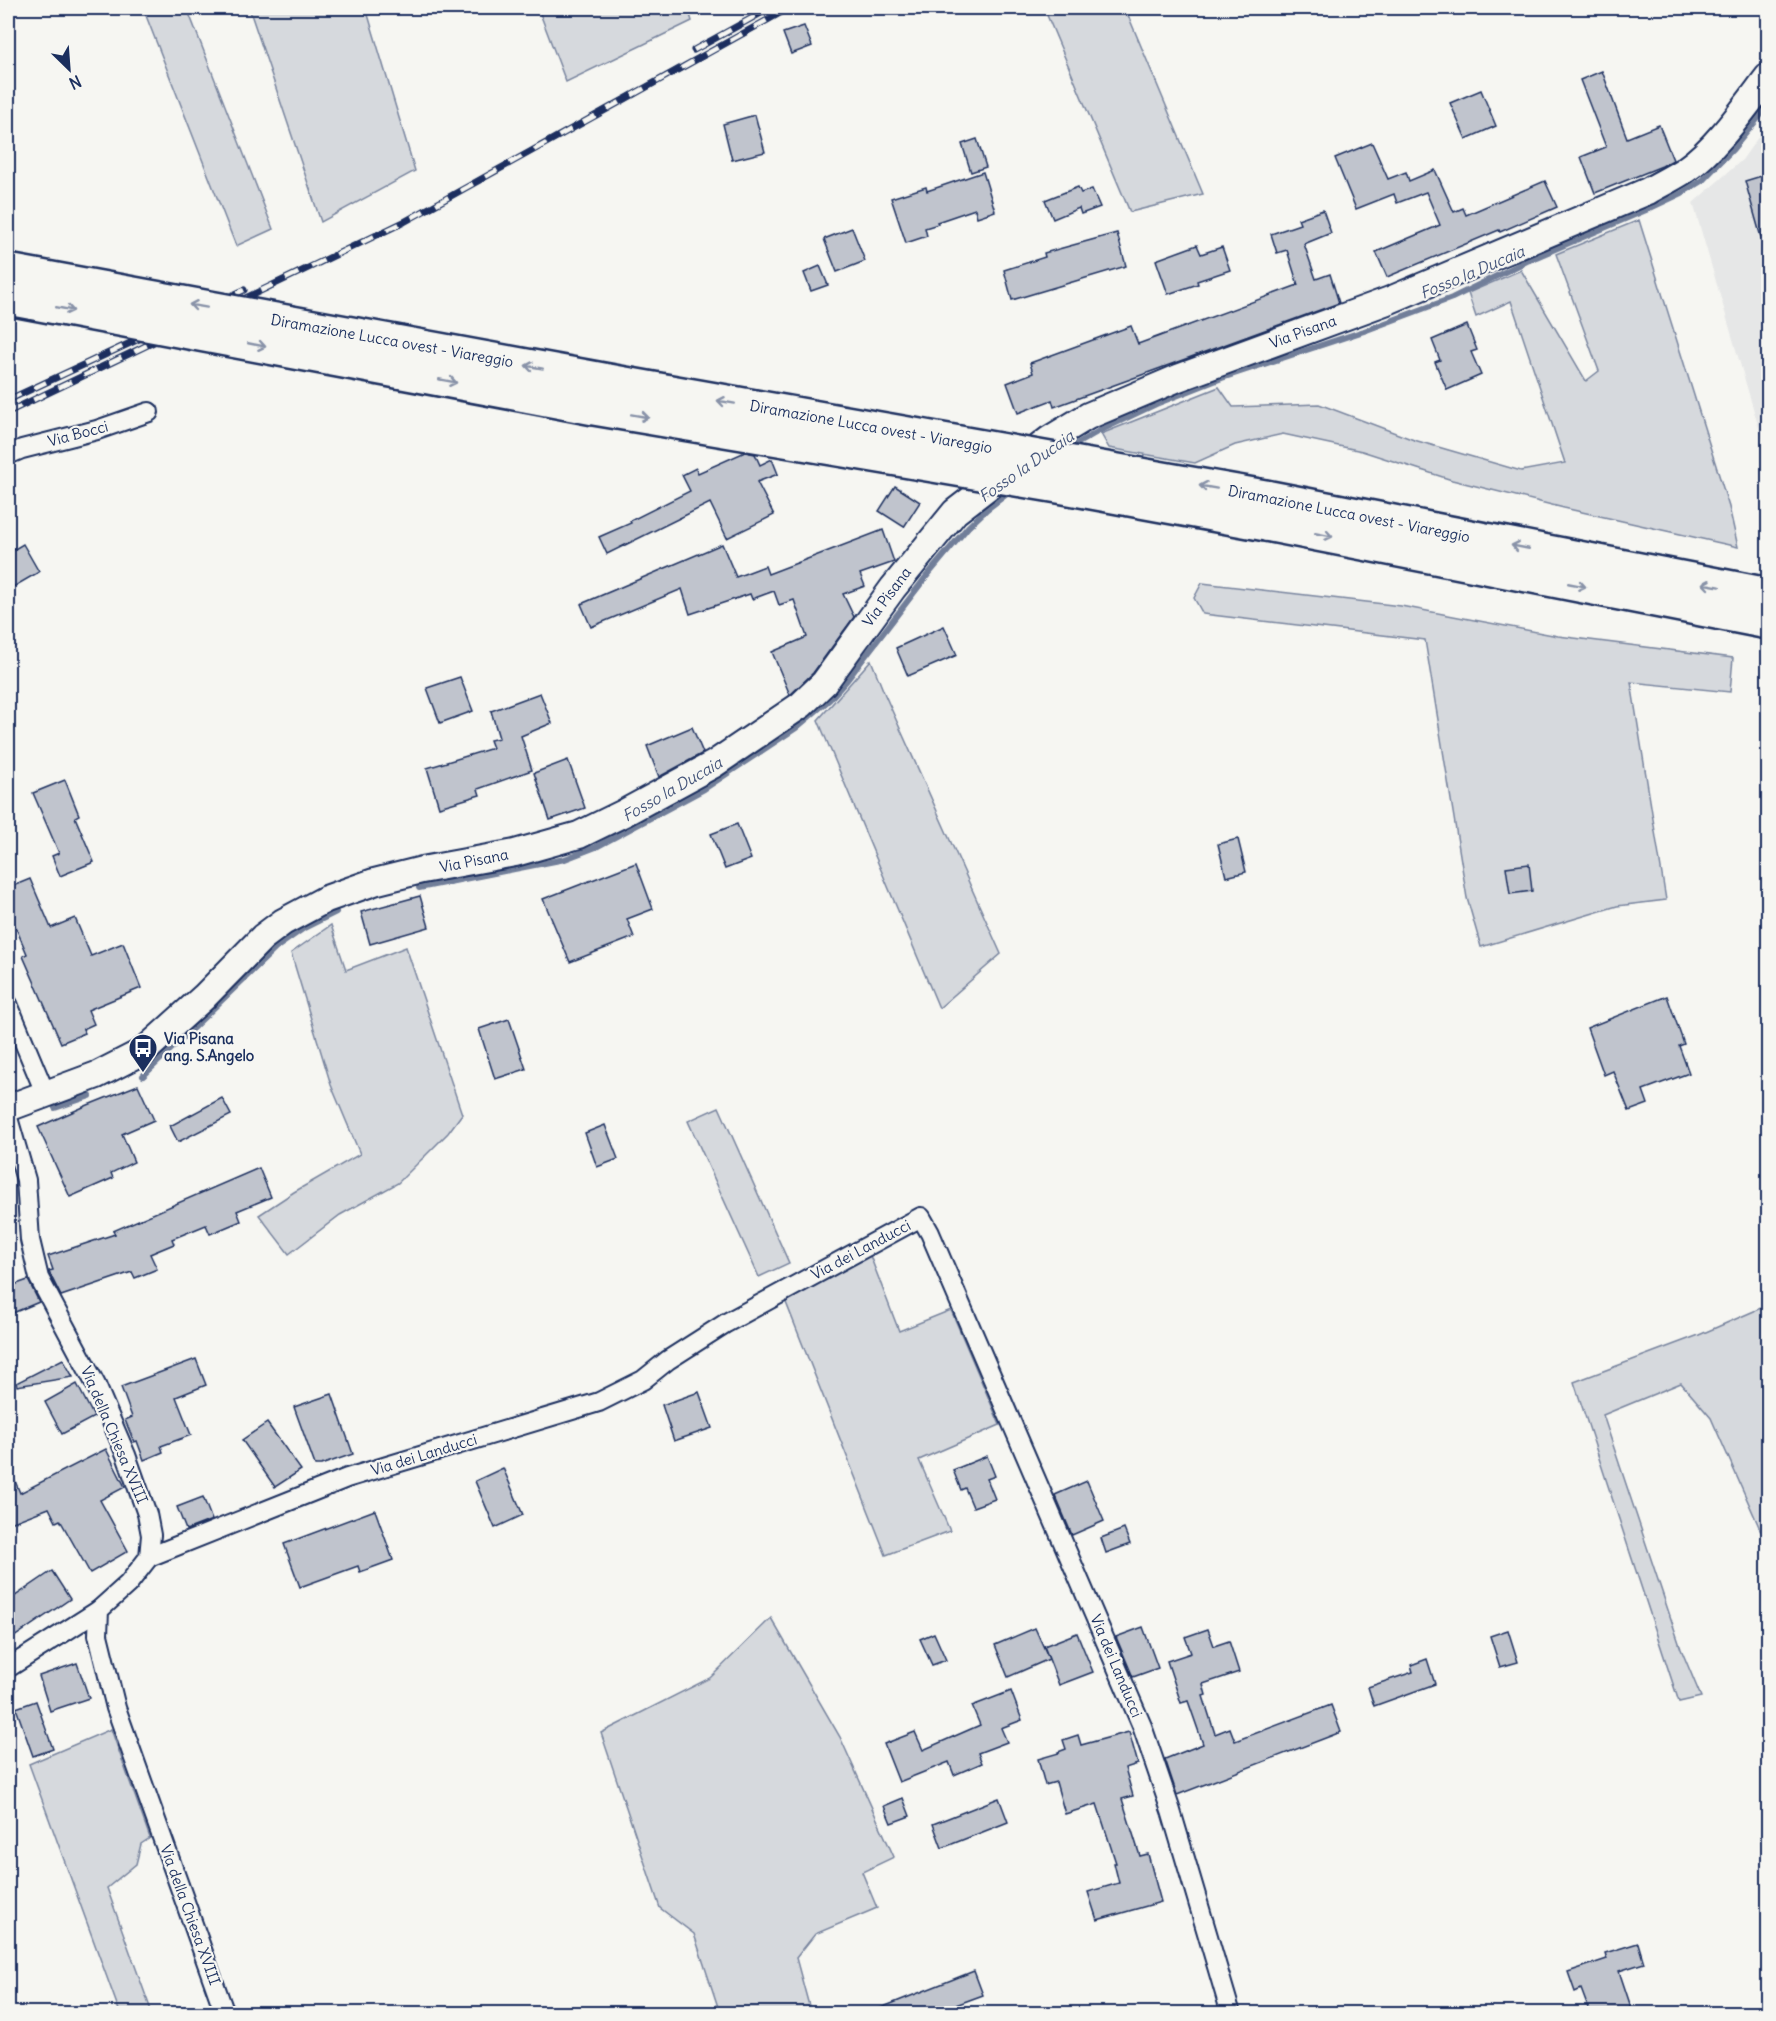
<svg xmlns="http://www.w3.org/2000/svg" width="1776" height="2021" font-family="Delius,sans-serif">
	<rect width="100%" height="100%" fill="#f6f6f2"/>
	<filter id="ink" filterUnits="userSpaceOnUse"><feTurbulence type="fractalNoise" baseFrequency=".0167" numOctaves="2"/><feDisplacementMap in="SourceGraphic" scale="12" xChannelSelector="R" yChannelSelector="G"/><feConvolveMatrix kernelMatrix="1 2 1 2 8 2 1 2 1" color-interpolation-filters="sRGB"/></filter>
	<g filter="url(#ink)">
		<polygon fill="#e6e7e7" points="1768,123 1768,459 1693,203 1742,160"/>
		<g fill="#d6d9dd" stroke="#78849e" stroke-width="1.5">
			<polygon points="143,8 187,8 273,229 236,246"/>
			<polygon points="249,8 366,8 415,171 321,222"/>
			<polygon points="538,8 688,8 692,21 566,82"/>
			<polygon points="1044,8 1125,8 1203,194 1130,212"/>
			<polygon points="1639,220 1729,507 1738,547 1564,508 1452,480 1362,451 1283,434 1235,445 1195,463 1109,448 1101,434 1219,387 1233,407 1319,404 1414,440 1521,471 1565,463 1511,301 1476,317 1468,293 1521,270 1586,381 1599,371 1556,254"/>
			<polygon points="1202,583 1401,606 1558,636 1733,658 1730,692 1631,682 1666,900 1617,906 1481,947 1467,898 1425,640 1203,614 1194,598"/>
			<polygon points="871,660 885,695 1001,954 939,1008 818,720"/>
			<polygon points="331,925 346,970 406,947 462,1114 448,1133 398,1183 340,1215 289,1254 259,1215 294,1192 360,1154 331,1085 291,953"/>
			<polygon points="719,1107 789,1263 759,1277 688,1121"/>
			<polygon points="869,1253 899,1331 951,1310 1000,1425 919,1460 950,1531 886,1555 785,1300"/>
			<polygon points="1768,1305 1768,1547 1711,1418 1681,1383 1603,1415 1681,1649 1701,1697 1679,1702 1574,1382 1699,1335"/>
			<polygon points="771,1618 840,1737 894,1857 862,1872 877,1908 815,1934 796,1958 811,2013 720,2013 694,1934 660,1908 601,1733 710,1678"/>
			<polygon points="111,1729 150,1838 141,1844 136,1864 107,1888 152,2013 120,2013 29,1764"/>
		</g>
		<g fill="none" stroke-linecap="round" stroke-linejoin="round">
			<g stroke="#717e99" stroke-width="6">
				<polyline points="1066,450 1099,431 1156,404 1222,378 1364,331 1452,298 1527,261 1646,210 1682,193 1703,180 1732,150 1768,106"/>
				<polyline points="419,888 565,859 596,847 704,789 796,728 829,700 847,680 926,577 968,527 987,509 1012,490"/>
				<polyline points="143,1076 277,947 304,928 336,912"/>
				<polyline points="55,1108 90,1096"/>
			</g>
		</g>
		<g fill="#c0c4cd" stroke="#1b2f5e" stroke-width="1.5">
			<polygon points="804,26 812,46 791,54 783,33"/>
			<polygon points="1602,71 1627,138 1659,125 1673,160 1662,166 1595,193 1581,157 1606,147 1580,80"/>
			<polygon points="1481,90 1496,126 1466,139 1450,103"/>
			<polygon points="755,115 765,152 732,160 723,124"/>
			<polygon points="977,139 986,167 971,172 962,144"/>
			<polygon points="1372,143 1388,179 1406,172 1409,181 1435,170 1454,212 1463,208 1466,215 1545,181 1557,207 1500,232 1499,230 1387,277 1376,252 1440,225 1426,192 1397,203 1394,194 1356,209 1335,158"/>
			<polygon points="983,172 995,211 977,217 975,209 937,222 938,224 925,228 927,236 906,243 891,198 926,187 927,191"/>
			<polygon points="1768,174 1768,248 1764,248 1745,181"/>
			<polygon points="1078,187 1081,193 1092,189 1100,207 1081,214 1079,208 1053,219 1045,200"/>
			<polygon points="1323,210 1331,233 1304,244 1316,279 1330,274 1339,303 1054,407 1052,400 1018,413 1007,383 1033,373 1030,363 1131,326 1138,344 1298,285 1287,250 1277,253 1271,234 1300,224 1298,219"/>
			<polygon points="852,228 865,261 837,272 824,239"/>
			<polygon points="1117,233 1126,266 1012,300 1004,270 1045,257 1044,253"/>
			<polygon points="1197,245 1201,254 1222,247 1230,270 1197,281 1198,284 1168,294 1156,260"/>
			<polygon points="820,266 828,285 811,291 804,273"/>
			<polygon points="1467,325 1477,350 1471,352 1481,375 1447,390 1435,362 1440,360 1432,340"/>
			<polygon points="745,452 755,454 760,465 772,459 778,474 757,482 774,515 727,538 710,503 607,554 599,537 631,523 630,521 690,491 682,475 696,468 698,473"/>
			<polygon points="895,486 920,502 904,527 879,511"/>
			<polygon points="883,530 894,562 860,574 865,586 843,594 854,617 813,673 790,695 772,652 807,637 794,600 779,605 774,591 752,599 750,594 690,614 682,589 591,627 581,604 722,544 736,577 765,566 768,574"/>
			<polygon points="23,544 39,572 8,590 8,553"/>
			<polygon points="944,626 957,655 908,676 896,648"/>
			<polygon points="460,677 473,711 440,723 427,688"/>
			<polygon points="540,693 552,723 521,736 532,770 478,789 480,795 439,807 427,768 493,748 490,740 499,738 491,711"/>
			<polygon points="692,727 703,753 659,777 647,746"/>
			<polygon points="568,760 585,808 550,820 534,773"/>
			<polygon points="65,780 79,815 75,817 94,862 60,876 52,856 59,853 33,793"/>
			<polygon points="737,824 751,859 725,869 711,834"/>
			<polygon points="1238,839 1246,872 1226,877 1218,844"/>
			<polygon points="636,863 653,909 627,919 634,937 570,962 543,899"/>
			<polygon points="1529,864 1532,891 1510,894 1506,867"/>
			<polygon points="30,879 51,928 75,918 91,956 123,943 141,988 88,1010 94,1024 83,1029 85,1033 61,1043 23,956 27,954 8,909 8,888"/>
			<polygon points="420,896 429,927 370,944 361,912"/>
			<polygon points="1667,996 1684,1044 1679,1046 1689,1073 1643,1090 1648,1104 1629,1111 1613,1071 1604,1075 1587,1028"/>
			<polygon points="509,1019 526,1069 495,1079 479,1029"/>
			<polygon points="138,1085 154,1120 122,1134 134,1162 111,1173 113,1178 70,1197 38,1127 88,1105"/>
			<polygon points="222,1098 231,1115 178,1142 170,1126"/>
			<polygon points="605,1125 618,1159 597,1167 585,1133"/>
			<polygon points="259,1168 271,1197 237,1211 241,1221 210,1234 206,1225 172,1239 174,1244 150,1254 157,1269 135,1278 132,1272 61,1296 50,1274 49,1271 53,1270 48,1256 115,1234 113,1231"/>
			<polygon points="28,1280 39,1302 8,1315 8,1287"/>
			<polygon points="63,1359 73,1377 17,1386 16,1383"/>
			<polygon points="196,1359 206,1385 176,1397 191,1435 161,1446 163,1452 144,1460 137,1441 134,1442 125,1420 132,1417 121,1387"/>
			<polygon points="77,1384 94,1417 62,1434 45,1402"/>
			<polygon points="699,1392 712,1428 674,1441 662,1405"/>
			<polygon points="332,1394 353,1454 321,1465 315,1465 294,1407"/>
			<polygon points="267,1423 301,1470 275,1487 242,1440"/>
			<polygon points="106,1449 125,1487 100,1500 128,1551 90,1573 60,1520 56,1522 49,1508 8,1524 8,1464 20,1493"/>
			<polygon points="987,1456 995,1476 987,1479 995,1499 973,1507 965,1488 961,1490 953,1470"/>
			<polygon points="503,1468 523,1515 495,1528 475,1481"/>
			<polygon points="1087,1481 1104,1521 1072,1535 1055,1495"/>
			<polygon points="203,1497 212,1520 186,1530 177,1507"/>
			<polygon points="375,1510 393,1560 360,1572 358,1566 300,1587 284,1544"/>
			<polygon points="1124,1529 1130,1544 1106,1553 1101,1538"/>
			<polygon points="52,1571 70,1599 8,1641 8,1601"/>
			<polygon points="1143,1627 1158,1668 1133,1677 1116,1637"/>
			<polygon points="1035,1628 1049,1659 1008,1677 995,1645"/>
			<polygon points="1208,1629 1214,1646 1229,1641 1239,1672 1203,1684 1206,1695 1203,1696 1215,1734 1230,1728 1235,1741 1331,1705 1341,1732 1177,1795 1165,1759 1203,1744 1188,1701 1181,1703 1167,1661 1191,1653 1185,1637"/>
			<polygon points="1508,1630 1518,1662 1500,1667 1490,1636"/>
			<polygon points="934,1633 946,1660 932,1665 920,1639"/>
			<polygon points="1077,1633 1093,1672 1059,1685 1044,1646"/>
			<polygon points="1427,1659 1435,1684 1374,1706 1368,1687 1413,1672 1411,1665"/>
			<polygon points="77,1663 89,1698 50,1711 39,1676"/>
			<polygon points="1011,1691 1022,1720 1001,1728 1007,1742 978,1753 982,1763 954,1775 949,1762 899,1782 884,1744 915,1732 923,1750 980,1725 972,1706"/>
			<polygon points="36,1701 53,1749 33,1756 16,1708"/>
			<polygon points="1129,1732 1138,1764 1125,1768 1133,1796 1122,1799 1140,1856 1148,1854 1161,1902 1097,1920 1088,1892 1119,1883 1114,1863 1116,1863 1097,1804 1065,1814 1056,1782 1045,1785 1038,1759 1059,1753 1058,1752 1066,1749 1063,1740 1078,1735 1081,1745"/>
			<polygon points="903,1798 910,1816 891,1823 884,1806"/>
			<polygon points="999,1798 1008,1822 942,1848 933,1824"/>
			<polygon points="1638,1943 1644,1963 1619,1971 1633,2013 1590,2013 1581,1989 1575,1992 1568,1972 1607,1959 1605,1953"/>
			<polygon points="974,1971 983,1995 934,2013 868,2013"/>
		</g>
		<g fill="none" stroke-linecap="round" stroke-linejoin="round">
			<g stroke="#1b2f5e" stroke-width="22">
				<g id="minor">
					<polyline points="8,455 22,449 97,430 149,412"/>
					<polyline points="8,1004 46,1095"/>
					<polyline points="8,1118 26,1180 30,1240 39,1278 96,1385 126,1455 147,1514 151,1535 149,1557 128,1584 99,1610 98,1635 116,1708 225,2014"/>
					<polyline points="149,1557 347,1478 599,1402 643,1380 668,1360 726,1323 921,1217 930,1233 1142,1726 1171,1811 1231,2014"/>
					<polyline points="8,1668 99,1610"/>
				</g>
			</g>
			<g stroke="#1b2f5e" stroke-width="30">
				<path id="secondary" d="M8,1108L97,1075L144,1051L204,997L263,937L283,922L326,899L374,882L422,870L515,853L579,835L624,813L714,764L801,705L824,683L893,588L955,512L1050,439L1088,416L1178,378L1390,300L1648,191C1660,184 1673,178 1685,170C1716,149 1745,107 1768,77"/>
			</g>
			<g stroke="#1b2f5e" stroke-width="38">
				<g id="motorway">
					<polyline points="1265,497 1768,595"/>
					<polyline points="1266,524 1768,622"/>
				</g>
			</g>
			<use href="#minor" stroke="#f6f6f2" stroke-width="18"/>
			<use href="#secondary" stroke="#f6f6f2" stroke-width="26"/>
			<use href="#motorway" stroke="#f6f6f2" stroke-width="33"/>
			<g stroke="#1b2f5e" stroke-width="7">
				<g id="rail">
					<polyline points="694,50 770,8"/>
					<polyline points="8,400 244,290"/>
					<polyline points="8,412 404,222 789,8"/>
				</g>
			</g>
			<use href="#rail" stroke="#f6f6f2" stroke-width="4.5" stroke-dasharray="14" stroke-linecap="butt"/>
			<g stroke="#1b2f5e" stroke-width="38" stroke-linecap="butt">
				<g id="motorway-bridge">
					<polyline points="8,271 625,384 1265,497"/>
					<polyline points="8,298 594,408 1064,487 1266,524"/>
				</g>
			</g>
			<use href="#motorway-bridge" stroke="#f6f6f2" stroke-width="33"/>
		</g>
		<defs><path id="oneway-shaft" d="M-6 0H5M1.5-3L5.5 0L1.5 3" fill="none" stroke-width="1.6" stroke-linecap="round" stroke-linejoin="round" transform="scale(1.5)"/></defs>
		<g stroke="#8892a8">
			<use href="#oneway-shaft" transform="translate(198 306) rotate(-170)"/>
			<use href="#oneway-shaft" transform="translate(65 309) rotate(11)"/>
			<use href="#oneway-shaft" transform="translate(257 345) rotate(11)"/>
			<use href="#oneway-shaft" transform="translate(534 367) rotate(-170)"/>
			<use href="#oneway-shaft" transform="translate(448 381) rotate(11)"/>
			<use href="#oneway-shaft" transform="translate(726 402) rotate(-170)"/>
			<use href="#oneway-shaft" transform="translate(640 416) rotate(10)"/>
			<use href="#oneway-shaft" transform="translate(1208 487) rotate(-170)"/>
			<use href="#oneway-shaft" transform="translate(1324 535) rotate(11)"/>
			<use href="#oneway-shaft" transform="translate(1520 547) rotate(-169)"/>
			<use href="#oneway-shaft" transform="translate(1577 585) rotate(11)"/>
			<use href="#oneway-shaft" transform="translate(1711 585) rotate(-170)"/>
		</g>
	</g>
	<defs>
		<g id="bus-pin" transform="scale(1.5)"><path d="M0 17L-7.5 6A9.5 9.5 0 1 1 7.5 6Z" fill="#1b2f5e" stroke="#f6f6f2"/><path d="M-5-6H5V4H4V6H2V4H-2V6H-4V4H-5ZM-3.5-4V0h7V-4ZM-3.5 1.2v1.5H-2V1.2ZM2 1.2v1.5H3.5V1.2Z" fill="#fff"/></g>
	</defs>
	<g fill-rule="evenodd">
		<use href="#bus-pin" x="143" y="1048"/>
	</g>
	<g text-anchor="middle" stroke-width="4.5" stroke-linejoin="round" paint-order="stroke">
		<g font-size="15" fill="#1b2f5e" stroke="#f6f6f2">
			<text transform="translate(1303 332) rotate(-20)" y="5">Via Pisana</text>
			<text transform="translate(392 341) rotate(10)" y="5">Diramazione Lucca ovest - Viareggio</text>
			<text transform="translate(871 427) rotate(10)" y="5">Diramazione Lucca ovest - Viareggio</text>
			<text transform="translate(78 434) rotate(-15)" y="5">Via Bocci</text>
			<text transform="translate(1349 514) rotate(11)" y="5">Diramazione Lucca ovest - Viareggio</text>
			<text transform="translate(887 597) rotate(-53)" y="5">Via Pisana</text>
			<text transform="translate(474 861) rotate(-11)" y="5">Via Pisana</text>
			<text transform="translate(861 1250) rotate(-28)" y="5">Via dei Landucci</text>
			<text transform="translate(114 1435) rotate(67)" y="5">Via della Chiesa XVIII</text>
			<text transform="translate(424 1455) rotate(-17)" y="5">Via dei Landucci</text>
			<text transform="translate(1116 1666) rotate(67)" y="5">Via dei Landucci</text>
			<text transform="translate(190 1915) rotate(70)" y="5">Via della Chiesa XVIII</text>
		</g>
		<g font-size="15" font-weight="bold" fill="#1b2f5e" stroke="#f6f6f2" text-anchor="start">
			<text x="164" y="1044">Via Pisana<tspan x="164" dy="17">ang. S.Angelo</tspan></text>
		</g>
		<g font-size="16" font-style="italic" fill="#46567b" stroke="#f6f6f2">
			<text transform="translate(1472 272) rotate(-23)" y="6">Fosso la Ducaia</text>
			<text transform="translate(1026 466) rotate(-35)" y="6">Fosso la Ducaia</text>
			<text transform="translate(672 789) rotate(-30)" y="6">Fosso la Ducaia</text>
		</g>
	</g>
	<rect width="1776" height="2021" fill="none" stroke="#f6f6f2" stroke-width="30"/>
	<rect x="15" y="15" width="1746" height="1991" fill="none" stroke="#1b2f5e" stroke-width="2" filter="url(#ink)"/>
	<g transform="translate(69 69) rotate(155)" stroke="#f6f6f2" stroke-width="4.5" paint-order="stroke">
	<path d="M0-4.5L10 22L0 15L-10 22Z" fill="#1b2f5e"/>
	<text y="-9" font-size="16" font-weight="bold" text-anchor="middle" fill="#1b2f5e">N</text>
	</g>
</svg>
